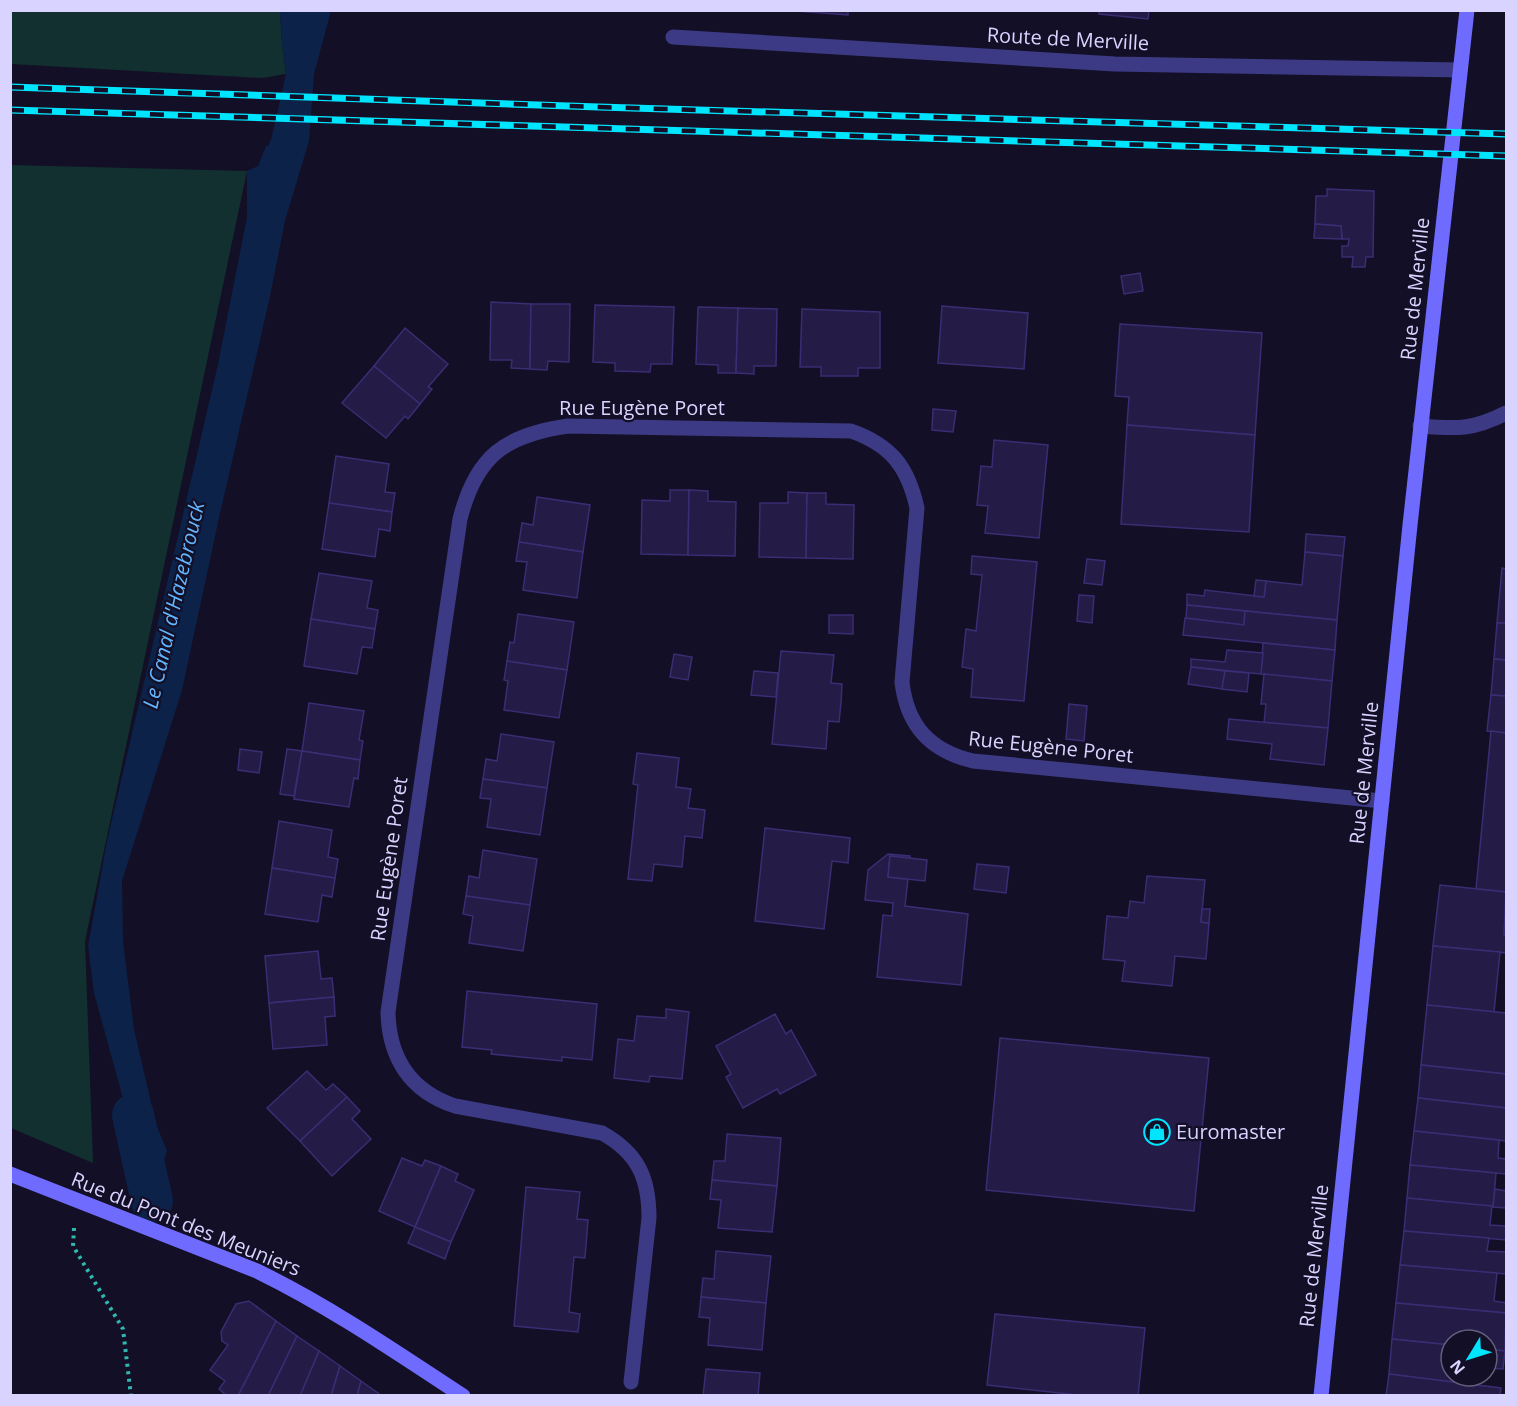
<svg xmlns="http://www.w3.org/2000/svg" width="1517" height="1406" font-family="'Open Sans',sans-serif">
	<rect width="100%" height="100%" fill="#130f26"/>
	<g fill="#12302f">
		<polygon points="10,11 280,11 282,45 286,74 262,78 11,64"/>
		<polygon points="11,165 247,171 85,941 93,1163 11,1128"/>
	</g>
	<polygon fill="#0c2248" points="280,11 331,11 314,74 309,141 285,221 269,301 219,518 182,690 122,881 123,942 134,1029 156,1124 167,1151 162,1166 162,1179 128,1165 129,1141 127,1113 94,993 88,946 107,841 218,364 247,217 247,171 258,166 266,146 268,146 271,140 286,74 282,45"/>
	<g fill="none" stroke-linecap="round" stroke-linejoin="round">
		<polyline stroke="#0c2248" stroke-width="42" points="133,1115 152,1201"/>
	</g>
	<g fill="#241b47" stroke="#3b2d73" stroke-width="1.5">
		<polygon points="783,10 848,10 848,15"/>
		<polygon points="1099,10 1149,10 1148,19 1099,14"/>
		<polygon points="1327,189 1374,191 1373,257 1366,257 1365,267 1352,267 1353,257 1342,257 1342,246 1348,246 1349,239 1342,239 1341,226 1315,224 1316,196 1327,196"/>
		<polygon points="1315,224 1341,226 1342,239 1314,238"/>
		<polygon points="1140,273 1143,291 1124,294 1121,276"/>
		<polygon points="491,302 531,304 530,369 511,368 512,360 490,360"/>
		<polygon points="531,304 570,304 569,362 548,361 547,370 530,369"/>
		<polygon points="595,305 674,307 672,364 651,364 650,372 615,371 615,363 593,362"/>
		<polygon points="942,306 1028,313 1024,369 938,363"/>
		<polygon points="698,307 738,308 736,373 718,373 718,365 696,364"/>
		<polygon points="738,308 777,309 776,366 754,366 754,374 736,373"/>
		<polygon points="802,309 880,312 880,368 858,368 858,376 821,376 821,367 800,367"/>
		<polygon points="1120,324 1262,333 1255,435 1127,425 1129,397 1115,396"/>
		<polygon points="405,328 448,364 428,387 432,389 420,404 374,366"/>
		<polygon points="374,366 420,404 408,419 405,416 386,438 342,403"/>
		<polygon points="933,409 956,411 953,432 932,430"/>
		<polygon points="1127,425 1255,435 1249,532 1121,524"/>
		<polygon points="994,440 1048,445 1039,538 985,533 988,506 977,505 981,466 992,467"/>
		<polygon points="336,456 389,464 385,492 395,493 392,512 329,503"/>
		<polygon points="670,490 689,490 688,555 641,554 642,500 670,501"/>
		<polygon points="689,490 708,491 708,501 736,502 735,556 688,555"/>
		<polygon points="788,492 807,493 806,558 759,557 760,503 788,503"/>
		<polygon points="807,493 826,493 826,504 854,505 853,559 806,558"/>
		<polygon points="537,497 590,505 583,552 519,542 522,523 533,525"/>
		<polygon points="329,503 392,512 390,531 379,529 375,557 322,549"/>
		<polygon points="1306,534 1345,537 1343,556 1305,552"/>
		<polygon points="519,542 583,552 577,598 523,590 527,562 516,561"/>
		<polygon points="1305,552 1343,556 1337,620 1187,605 1187,594 1204,596 1205,590 1264,597 1266,581 1302,585"/>
		<polygon points="972,556 1037,562 1024,701 971,697 973,669 962,667 964,649 966,629 976,631 982,575 971,574"/>
		<polygon points="1087,559 1105,561 1102,585 1084,583"/>
		<polygon points="1502,568 1506,569 1506,623 1497,623"/>
		<polygon points="319,573 372,581 367,608 378,610 375,629 311,619"/>
		<polygon points="1256,580 1266,581 1264,597 1254,596"/>
		<polygon points="1079,595 1094,596 1092,623 1077,621"/>
		<polygon points="1187,605 1245,611 1244,625 1186,618"/>
		<polygon points="1245,611 1337,620 1335,650 1183,635 1185,618 1244,625"/>
		<polygon points="518,614 574,622 567,670 507,661 510,642 514,643"/>
		<polygon points="829,615 853,615 853,634 829,633"/>
		<polygon points="311,619 375,629 372,648 362,647 357,674 304,666"/>
		<polygon points="1497,623 1506,623 1506,660 1494,659"/>
		<polygon points="1263,643 1335,650 1332,681 1261,674"/>
		<polygon points="1227,650 1263,653 1261,674 1191,667 1191,659 1225,662"/>
		<polygon points="781,651 834,655 831,683 842,684 841,703 839,722 828,721 826,749 772,744"/>
		<polygon points="674,654 692,657 688,680 670,677"/>
		<polygon points="1494,659 1506,660 1506,696 1491,695"/>
		<polygon points="507,661 567,670 559,718 504,710 508,681 504,680"/>
		<polygon points="1191,667 1225,671 1222,689 1188,684"/>
		<polygon points="754,671 778,673 776,697 751,695"/>
		<polygon points="1225,671 1249,673 1247,692 1222,689"/>
		<polygon points="1264,674 1332,681 1328,728 1264,723 1266,704 1261,704"/>
		<polygon points="1491,695 1506,696 1506,733 1487,731"/>
		<polygon points="309,703 364,711 359,740 363,741 360,760 302,751"/>
		<polygon points="1069,704 1087,706 1084,741 1066,739"/>
		<polygon points="1229,719 1328,728 1324,765 1270,759 1272,744 1227,739"/>
		<polygon points="1491,731 1506,733 1506,892 1476,889"/>
		<polygon points="501,734 554,742 547,788 483,779 486,759 497,761"/>
		<polygon points="240,749 262,752 259,773 238,770"/>
		<polygon points="287,749 302,751 294,796 280,794"/>
		<polygon points="302,751 360,760 358,779 354,778 349,807 294,799"/>
		<polygon points="637,753 679,758 676,787 691,789 688,808 705,810 702,838 685,836 682,867 654,864 652,881 628,879 638,785 633,784"/>
		<polygon points="483,779 547,788 540,835 487,827 491,799 480,798"/>
		<polygon points="279,821 332,830 328,857 338,859 335,878 272,868"/>
		<polygon points="765,828 850,838 848,863 832,861 824,929 755,921"/>
		<polygon points="483,850 537,859 530,905 466,896 469,876 479,878"/>
		<polygon points="888,854 910,856 910,858 890,856 888,877 908,879 905,906 968,914 961,985 877,977 883,915 892,916 893,903 865,900 868,870"/>
		<polygon points="890,856 927,860 925,881 888,877"/>
		<polygon points="977,864 1009,867 1006,893 974,889"/>
		<polygon points="272,868 335,878 332,897 322,895 318,922 265,914"/>
		<polygon points="1147,876 1205,880 1201,922 1209,923 1206,959 1175,956 1172,986 1122,981 1125,961 1103,959 1107,916 1128,918 1130,901 1144,903"/>
		<polygon points="1440,885 1506,892 1504,935 1506,936 1506,953 1433,946"/>
		<polygon points="466,896 530,905 523,951 469,943 473,916 463,914"/>
		<polygon points="1202,909 1210,909 1209,923 1201,922"/>
		<polygon points="1433,946 1500,952 1494,1012 1427,1005"/>
		<polygon points="318,951 321,979 332,978 334,997 269,1003 265,956"/>
		<polygon points="467,991 597,1004 592,1060 562,1057 562,1061 491,1054 492,1050 462,1047"/>
		<polygon points="334,997 335,1016 325,1017 327,1045 273,1049 269,1003"/>
		<polygon points="1427,1005 1506,1013 1506,1074 1421,1065"/>
		<polygon points="666,1009 689,1012 682,1079 650,1076 649,1082 614,1078 618,1039 634,1041 637,1016 666,1018"/>
		<polygon points="775,1014 786,1034 791,1030 816,1075 780,1094 777,1089 743,1108 726,1077 731,1074 716,1046"/>
		<polygon points="1000,1038 1209,1058 1194,1211 986,1190"/>
		<polygon points="1421,1065 1506,1074 1506,1108 1418,1098"/>
		<polygon points="307,1071 326,1090 333,1084 347,1097 300,1141 267,1108"/>
		<polygon points="347,1097 360,1111 352,1119 371,1139 332,1176 300,1141"/>
		<polygon points="1418,1098 1506,1108 1506,1141 1414,1131"/>
		<polygon points="1414,1131 1499,1140 1498,1158 1506,1159 1506,1174 1410,1165"/>
		<polygon points="727,1134 781,1138 777,1186 712,1180 714,1161 725,1161"/>
		<polygon points="402,1158 422,1166 425,1160 441,1166 415,1227 379,1211"/>
		<polygon points="1410,1165 1496,1173 1493,1207 1407,1198"/>
		<polygon points="441,1166 458,1174 455,1181 474,1190 451,1242 415,1227"/>
		<polygon points="712,1180 777,1186 772,1232 718,1228 721,1200 710,1199"/>
		<polygon points="526,1187 580,1192 577,1219 588,1220 585,1258 574,1257 569,1312 580,1314 578,1332 514,1326"/>
		<polygon points="1495,1189 1506,1191 1506,1208 1493,1207"/>
		<polygon points="1407,1198 1492,1206 1490,1225 1506,1226 1506,1240 1404,1231"/>
		<polygon points="415,1227 451,1242 445,1259 408,1243"/>
		<polygon points="1404,1231 1489,1238 1487,1251 1506,1252 1506,1274 1400,1265"/>
		<polygon points="716,1251 771,1256 766,1303 701,1297 703,1278 714,1279"/>
		<polygon points="1400,1265 1497,1273 1494,1301 1506,1303 1506,1313 1396,1303"/>
		<polygon points="701,1297 766,1303 762,1350 708,1345 710,1318 699,1317"/>
		<polygon points="249,1301 276,1321 238,1396 227,1396 219,1389 225,1381 210,1370 228,1345 222,1341 221,1332 236,1304"/>
		<polygon points="1396,1303 1506,1313 1505,1351 1487,1349 1487,1340 1451,1340 1451,1345 1392,1339"/>
		<polygon points="995,1314 1145,1328 1138,1396 1087,1396 987,1385"/>
		<polygon points="276,1321 297,1336 268,1396 238,1396"/>
		<polygon points="297,1336 319,1351 302,1393 300,1396 268,1396"/>
		<polygon points="1392,1339 1451,1345 1451,1376 1478,1376 1477,1386 1389,1374"/>
		<polygon points="1487,1349 1505,1351 1503,1369 1487,1368"/>
		<polygon points="319,1351 340,1366 331,1396 300,1396"/>
		<polygon points="340,1366 361,1381 357,1396 331,1396"/>
		<polygon points="706,1369 760,1373 758,1396 703,1396"/>
		<polygon points="1389,1374 1501,1388 1500,1396 1386,1396"/>
		<polygon points="361,1381 382,1396 357,1396"/>
	</g>
	<g fill="none" stroke-linecap="round" stroke-linejoin="round">
		<polyline stroke="#2fb8b0" stroke-width="4" stroke-dasharray="3 4.5" stroke-linecap="butt" points="74,1228 73,1246 123,1329 131,1396"/>
		<path stroke="#3d3a85" stroke-width="15" d="M1420,426C1457,429 1473,430 1506,413"/>
		<g stroke="#3d3a85" stroke-width="15">
			<polyline points="673,37 1115,64 1460,70"/>
			<path d="M631,1382L649,1218C649,1178 638,1153 602,1133L455,1106C410,1091 389,1058 388,1012L460,519C476,456 505,435 568,426L851,431C891,445 908,467 917,508L902,682C907,726 930,751 973,761L1382,801"/>
		</g>
		<g stroke="#6f6bff" stroke-width="15">
			<path d="M10,1174L257,1271C329,1306 396,1352 463,1396"/>
			<polyline points="1321,1396 1410,525 1467,10"/>
		</g>
		<g stroke="#00e5ff" stroke-width="7">
			<g id="rail">
				<polyline points="10,87 599,107 1506,134"/>
				<polyline points="10,110 1506,156"/>
			</g>
		</g>
		<use href="#rail" stroke="#130f26" stroke-width="4.5" stroke-dasharray="14" stroke-linecap="butt"/>
	</g>
	<defs>
		<g id="shop-ring" transform="scale(1.35)"><circle r="9.5" fill="#130f26" stroke="#00e5ff" stroke-width="1.5"/><path d="M-5-2.5h2.3a2.7 3.5 0 0 1 5.4 0H5L5.5 6h-11ZM-1.5-2.5h3a1.5 2.3 0 0 0-3 0Z" fill="#00e5ff"/></g>
	</defs>
	<g fill-rule="evenodd">
		<use href="#shop-ring" x="1157" y="1132"/>
	</g>
	<g text-anchor="middle" stroke-width="4.5" stroke-linejoin="round" paint-order="stroke">
		<g font-size="20" fill="#d9d4ff" stroke="#130f26">
			<text transform="translate(1068 39) rotate(3)" y="7">Route de Merville</text>
			<text transform="translate(1415 289) rotate(-84)" y="7">Rue de Merville</text>
			<text x="642" y="415">Rue Eugène Poret</text>
			<text transform="translate(1051 747) rotate(6)" y="7">Rue Eugène Poret</text>
			<text transform="translate(1364 773) rotate(-84)" y="7">Rue de Merville</text>
			<text transform="translate(389 859) rotate(-82)" y="7">Rue Eugène Poret</text>
			<text transform="translate(186 1224) rotate(22)" y="7">Rue du Pont des Meuniers</text>
			<text transform="translate(1314 1256) rotate(-84)" y="7">Rue de Merville</text>
		</g>
		<g font-size="20" fill="#d9d4ff" stroke="#130f26" text-anchor="start">
			<text x="1176" y="1139">Euromaster</text>
		</g>
		<g font-size="21" font-style="italic" fill="#62b6ff" stroke="#130f26">
			<text transform="translate(174 605) rotate(-77)" y="7">Le Canal d'Hazebrouck</text>
		</g>
	</g>
	<rect width="1517" height="1406" fill="none" stroke="#d9d4ff" stroke-width="24"/>
	<g transform="translate(1469 1358) rotate(232)"><circle r="28" fill="#130f26" stroke="#625e7d" stroke-width="1.5"/>
	<path d="M0-4.5L10 22L0 15L-10 22Z" fill="#00e5ff"/>
	<text y="-9" font-size="16" font-weight="bold" text-anchor="middle" fill="#d9d4ff">N</text>
	</g>
</svg>
